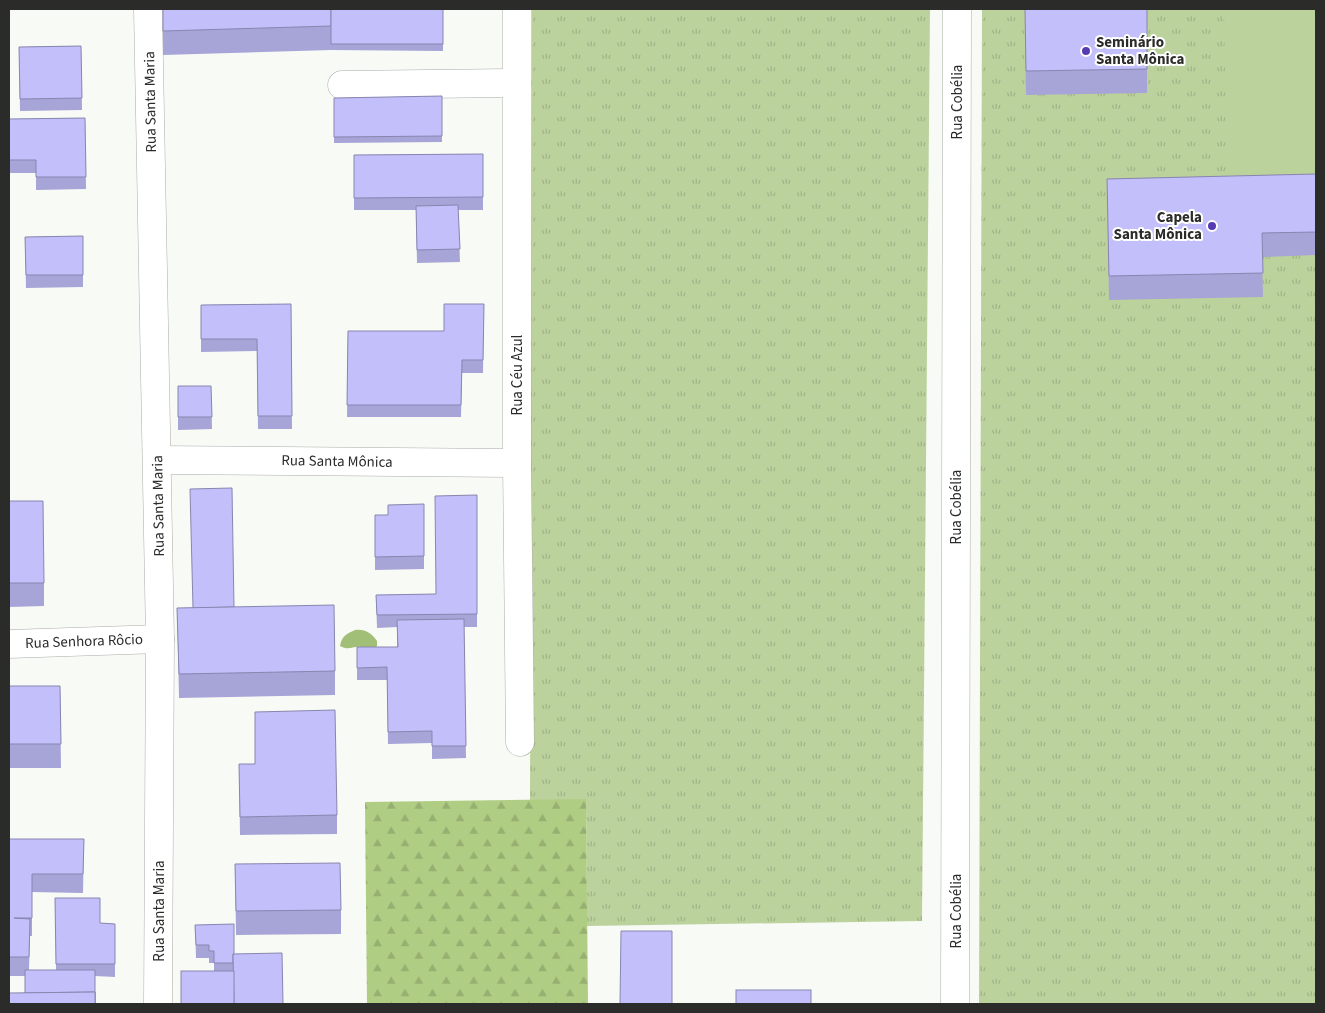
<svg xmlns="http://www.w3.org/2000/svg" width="1325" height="1013" font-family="'Source Sans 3',sans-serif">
	<defs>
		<pattern id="grass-tufts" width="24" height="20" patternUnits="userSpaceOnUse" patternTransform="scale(1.25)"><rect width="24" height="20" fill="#bcd29d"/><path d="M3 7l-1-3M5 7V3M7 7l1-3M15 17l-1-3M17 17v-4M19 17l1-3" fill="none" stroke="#a2b487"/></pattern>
		<pattern id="forest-firs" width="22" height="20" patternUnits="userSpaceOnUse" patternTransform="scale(1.25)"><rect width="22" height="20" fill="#afcd83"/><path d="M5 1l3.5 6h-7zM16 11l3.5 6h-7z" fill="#97b071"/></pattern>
	</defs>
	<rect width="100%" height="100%" fill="#f8faf5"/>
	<g fill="url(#grass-tufts)">
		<polygon points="532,9 930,9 922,921 587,926 586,800 530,800"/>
		<polygon points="982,9 1316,9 1316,1004 979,1004"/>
	</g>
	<polygon fill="url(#forest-firs)" points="586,799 588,1004 367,1004 365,802"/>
	<polygon fill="#bcd29d" points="1224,9 1316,9 1316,177 1227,178"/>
	<path fill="#a1bf76" d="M355,630C366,629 371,633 377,641V646L373,649C369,648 365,647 361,647C352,646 349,651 340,646C342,636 346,634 355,630Z"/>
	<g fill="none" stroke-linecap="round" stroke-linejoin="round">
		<g stroke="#abada8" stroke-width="29">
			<g id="minor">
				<polyline points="148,9 160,639 158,1004"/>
				<polyline points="517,9 517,463 520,742"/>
				<polyline points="342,85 517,83"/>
				<polyline points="157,460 517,463"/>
				<polyline points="9,644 160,639"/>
				<polyline points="955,1004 957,9"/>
			</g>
		</g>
		<use href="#minor" stroke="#fff" stroke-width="28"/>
	</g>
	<g fill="#a7a4d7">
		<polygon points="163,9 443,9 443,51 331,50 163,55"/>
		<polygon points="1025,9 1147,9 1147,93 1026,95"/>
		<polygon points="81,46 82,110 20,111 19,47"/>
		<polygon points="442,96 442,142 334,143 334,98"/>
		<polygon points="85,118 86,189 36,190 36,173 9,173 9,119"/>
		<polygon points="483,154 483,210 458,210 460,262 417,263 416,210 354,210 354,155"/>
		<polygon points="1316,174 1316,255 1262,257 1263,297 1109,300 1107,179"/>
		<polygon points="83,236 83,287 26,288 25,237"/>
		<polygon points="291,304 292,429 258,429 257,351 201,352 201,305"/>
		<polygon points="484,304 483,373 462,373 461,417 347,417 348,331 444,331"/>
		<polygon points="178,386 211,386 212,429 178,430"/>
		<polygon points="477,495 477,627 464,627 466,758 432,759 432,743 388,744 387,680 357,680 357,647 397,647 397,627 377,628 376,595 436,594"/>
		<polygon points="9,501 44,583 44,606 9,607"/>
		<polygon points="424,504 424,569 375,570 375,515 388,515"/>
		<polygon points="234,607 335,671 335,695 179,698 177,608"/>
		<polygon points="9,686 60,686 61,768 9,768"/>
		<polygon points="239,764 255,764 337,815 337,834 240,835"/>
		<polygon points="9,839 84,839 83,893 32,892 32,936 30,936 29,970 56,970 55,898 100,923 115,924 115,977 95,976 25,993 25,976 9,976"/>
		<polygon points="235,864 341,910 341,934 236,935"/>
		<polygon points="195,925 234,954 283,1004 214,971 214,963 209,963 209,958 196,958"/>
	</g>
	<g fill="#c2bffa" stroke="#8886af">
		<polygon points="163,9 331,9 331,26 163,31"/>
		<rect x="331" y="9" width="112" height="35"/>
		<polygon points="1025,9 1147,9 1147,69 1026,71"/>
		<polygon points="81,46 82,98 20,99 19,47"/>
		<polygon points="442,96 442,136 334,137 334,98"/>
		<polygon points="85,118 86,177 36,177 36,160 9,160 9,119"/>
		<polygon points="483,154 483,197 354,198 354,155"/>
		<polygon points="1316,174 1316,232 1262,233 1263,273 1109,276 1107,179"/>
		<polygon points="458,205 460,249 417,250 416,206"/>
		<polygon points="83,236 83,275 26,275 25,237"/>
		<polygon points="291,304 292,416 258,416 257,339 201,339 201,305"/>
		<polygon points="444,304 484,304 483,360 462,360 461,405 347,405 348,331 444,331"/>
		<polygon points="178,386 211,386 212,417 178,417"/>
		<polygon points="232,488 234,607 193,608 190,489"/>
		<polygon points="477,495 477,614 377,615 376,595 436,594 435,496"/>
		<polygon points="9,501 43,501 44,583 9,583"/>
		<polygon points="424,504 424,556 375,557 375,515 388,515 388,505"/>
		<polygon points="334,605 335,671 179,674 177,608"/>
		<polygon points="464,619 466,746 432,746 432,731 388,732 387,667 357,668 357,647 398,647 397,620"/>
		<polygon points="9,686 60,686 61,744 9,744"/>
		<polygon points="335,710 337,815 240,817 239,764 255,764 255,712"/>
		<polygon points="9,839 84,839 83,874 32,874 32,918 14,918 30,919 29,957 9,957"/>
		<polygon points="340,863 341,910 236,911 235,864"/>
		<polygon points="55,898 100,898 100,923 115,924 115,964 56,964"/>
		<polygon points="234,924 234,954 233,954 233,963 214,963 214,951 209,951 209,945 196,945 195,925"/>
		<polygon points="621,931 672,931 672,1004 620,1004"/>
		<polygon points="282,953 283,1004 234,1004 233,954"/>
		<polygon points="25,970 95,970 95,1004 95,992 25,993"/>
		<rect x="181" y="971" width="53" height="33"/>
		<rect x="736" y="990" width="75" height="14"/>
		<polygon points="95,992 95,1004 9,1004 9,993"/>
	</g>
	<g fill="#563bb3" stroke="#fff" stroke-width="2">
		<circle cx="1086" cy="51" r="5"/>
		<circle cx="1212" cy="226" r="5"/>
	</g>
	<g text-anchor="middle" stroke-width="4" stroke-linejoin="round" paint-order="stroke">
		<g font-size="15" font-weight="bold" fill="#2b2c2a" stroke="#fff" text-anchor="start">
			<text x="1096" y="47">Seminário<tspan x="1096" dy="17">Santa Mônica</tspan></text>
			<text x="1202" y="222" text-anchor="end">Capela<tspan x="1202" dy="17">Santa Mônica</tspan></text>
		</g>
		<g font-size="15" fill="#2b2c2a" stroke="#fff">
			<text transform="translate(150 102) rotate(-91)" y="5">Rua Santa Maria</text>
			<text transform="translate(957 102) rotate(-90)" y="5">Rua Cobélia</text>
			<text transform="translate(517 375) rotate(-90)" y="5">Rua Céu Azul</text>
			<text transform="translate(337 461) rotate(1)" y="5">Rua Santa Mônica</text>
			<text transform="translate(158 506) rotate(-91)" y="5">Rua Santa Maria</text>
			<text transform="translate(956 507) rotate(-90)" y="5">Rua Cobélia</text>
			<text transform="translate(84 641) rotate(-2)" y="5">Rua Senhora Rôcio</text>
			<text transform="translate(159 911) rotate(-90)" y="5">Rua Santa Maria</text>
			<text transform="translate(956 911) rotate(-90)" y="5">Rua Cobélia</text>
		</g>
	</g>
	<rect width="1325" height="1013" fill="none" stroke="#2b2c2a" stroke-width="20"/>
</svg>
